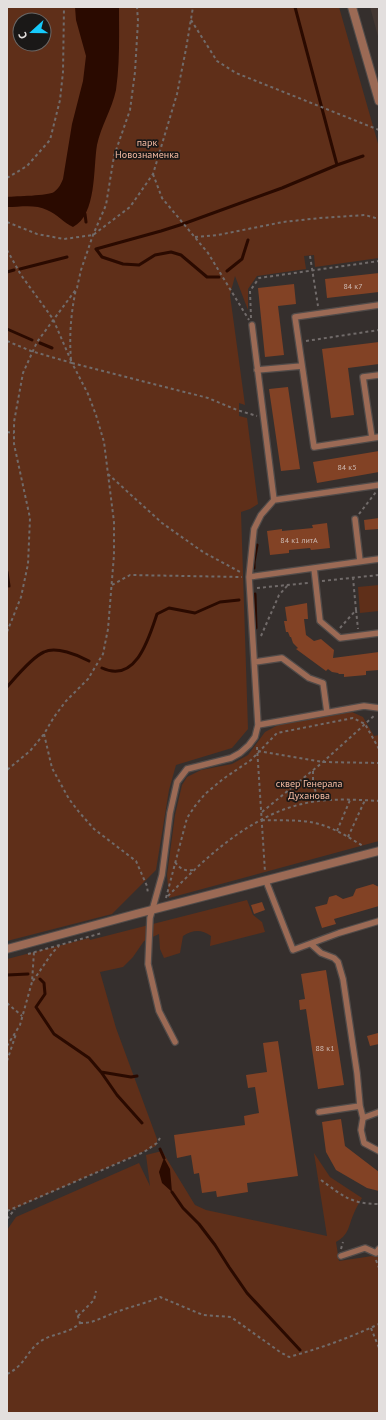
<svg xmlns="http://www.w3.org/2000/svg" width="386" height="1420" viewBox="0 0 386 1420" font-family="'PT Sans',sans-serif">
	<rect width="100%" height="100%" fill="#352f2d"/>
	<path fill="#433732" d="M370 7H379V40Z"/>
	<path fill="#5f2f19" fill-rule="evenodd" d="M7 7H339L379 147V258L315 267 314 255 304 256 306 269 257 276 248 289V310L235 276 230 295 245 405 239 403V416L247 418 258 504 250 509 241 512 248 729 232 748 176 765 169 790 156 870 112 914 7 941ZM20 20H44V44H20Z
		M379 585V611L360 613 358 587Z
		M352 712 363 717 374 736 379 735V841L169 898 167 875 175 815 182 785 187 777 201 770 232 764 248 755 265 732 278 725Z
		M247 900 253 915 262 922 265 932 210 946 211 936C201 929 193 930 183 936L180 953 164 958 160 949 159 934 144 941 133 957 123 967 100 972 116 1028 157 1139V1143L156 1146 7 1212V959L89 938 90 940Z
		M162 1151 195 1205 206 1210 327 1236 314 1153 330 1177 362 1198C359 1203 356 1208 354 1213 348 1226 350 1234 336 1242L339 1261 379 1255V1413H7V1230L16 1217 139 1163 150 1186 146 1155Z"/>
	<path fill="#2a0a00" d="M75 7H119C119 34 120 63 116 90 112 109 101 126 97 145 93 168 97 215 73 227 64 223 57 214 47 210 36 204 20 207 7 207V197C16 196 48 196 54 192 59 188 61 184 63 179L72 124 83 81 86 56 76 20Z
		M164 1158 170 1169 172 1192 162 1183 159 1172Z"/>
	<g fill="none" stroke-linecap="round" stroke-linejoin="round">
		<path stroke="#2a0a00" stroke-width="3" d="M295 7 337 165
			M85 214 86 222
			M20 269 67 257
			M227 271 242 259 248 240
			M7 272 14 270
			M219 277H207L181 255 171 252 155 255 139 265 123 264 102 257 96 249 161 231 183 224 282 188 337 165 363 156
			M7 329 32 340
			M40 343 52 348
			M254 568V562L257 545
			M7 572 9 586
			M255 594 256 628
			M102 668C136 684 149 638 157 614L169 608 195 613 220 602 239 600
			M7 687C15 678 32 657 44 652 56 646 78 655 89 661
			M7 975 28 974
			M40 979 44 983 45 994 36 1007 54 1034 89 1058 101 1072 131 1077 137 1076
			M101 1072 117 1095 142 1123
			M160 1149 164 1158
			M172 1192 183 1208 199 1224 215 1245 229 1267 247 1293 300 1350"/>
	</g>
	<path fill="#824225" d="M379 273V292L327 298 325 279Z
		M294 284 296 304 278 306 284 355 265 357 258 288Z
		M379 342V364L348 368 354 415 331 418 322 349Z
		M288 387 300 469 281 471 269 389Z
		M379 451V472L317 483 313 462Z
		M379 518V529L365 530 364 520Z
		M327 523 330 548 311 550 310 548 289 550V553L270 555 267 531 282 529V531L313 528 312 525Z
		M307 603 308 619H304L306 635 314 641 321 639 334 650 333 658 379 652V670L366 671V675L344 677V674H339L338 673 332 672 328 669 326 671 296 649 298 648 293 643 291 637H290L288 632H286L284 621H287L285 607Z
		M373 884 379 887V906L334 919 336 924 322 928 315 907 327 904 329 897 336 895 343 899 353 896 356 889Z
		M262 902 265 910 254 914 251 905Z
		M326 970 344 1085 318 1089 306 1009 300 1010 299 1000 305 999 301 974Z
		M378 1033 379 1044 370 1046 367 1036Z
		M278 1041 298 1176 247 1183 248 1192 217 1197 216 1191 202 1193 199 1173 194 1174 191 1155 177 1158 174 1135 245 1125 244 1116 259 1113 255 1087 248 1088 246 1075 267 1072 263 1043Z
		M341 1119 345 1146 379 1172V1191L367 1188 336 1170 326 1152 322 1122Z"/>
	<g fill="none" stroke-linecap="round" stroke-linejoin="round">
		<defs>
			<path id="service" d="M379 305 295 317 314 447 379 437
				M252 325 274 500
				M257 370 302 366
				M372 438 363 377 379 375
				M355 519 360 561
				M314 568 320 621 340 638 379 633
				M249 577 379 559
				M255 662 282 658 309 678 323 683 327 712
				M258 725 364 706 379 708
				M266 881 293 950 339 933 379 921
				M311 944 321 953 334 958 338 962 343 979 357 1073 360 1106 319 1112
				M175 1042 159 1011 148 964 150 918 162 875 170 813 177 782 187 769 231 758 240 753 249 745 255 737 258 725 249 577 254 529 261 515 274 500 379 485
				M360 1106 363 1118 361 1130 364 1143 379 1151
				M363 1118 379 1112
				M341 1256 365 1248 376 1253 379 1249"/>
			<path id="minor" d="M352 7 379 101
				M7 949 136 914 379 851"/>
		</defs>
		<use href="#service" stroke="#514b49" stroke-width="8"/>
		<use href="#minor" stroke="#514b49" stroke-width="10"/>
		<path stroke="#716b6a" stroke-width="2" stroke-dasharray="3 3" stroke-linecap="butt" d="M191 20 217 61 236 73 379 130
			M153 174 162 198 208 253 249 320
			M7 178 27 166 50 140 60 100 63 72 64 7
			M7 222 37 234 64 239 93 235 130 207 153 174 177 94 186 49 193 7
			M195 237 218 235 283 222 320 218 365 215 379 219
			M7 250 21 275 53 319 72 363
			M310 256 318 306
			M251 318 250 291 259 278 379 261
			M7 341 31 351 72 363 88 394 96 415 104 442 114 522V555L108 629 103 654 88 679 66 701 54 717 44 734 30 751 7 770
			M306 341 379 330
			M71 360C69 335 71 313 76 289
			M72 363 208 398 237 410 257 416
			M7 432 14 433
			M108 474 162 523 203 552 242 573
			M359 514 376 492
			M322 581 379 575
			M112 585 130 575 242 577
			M257 588 308 583
			M356 610 358 629
			M340 628 356 610 353 578
			M7 632 21 597 28 564 30 518 14 444V422L23 373 37 342 77 288 81 270 93 235 106 205 114 156 130 110 135 72 138 21 137 7
			M261 636 279 595 288 585
			M44 734 52 768 69 799 79 812 94 829 136 861 147 886 148 894
			M257 747 265 872
			M258 751 323 762 379 763
			M313 771V784L319 801
			M262 812 323 762 375 715
			M262 820C279 821 298 819 315 823 333 827 348 837 363 846
			M337 831 350 800
			M348 837 365 800
			M175 862C181 870 185 871 194 870
			M168 896C212 851 263 803 330 800 346 799 363 800 379 801
			M166 898 187 818 195 806 205 794 223 779 251 760 277 733 353 718 365 724 379 749
			M28 954 102 933
			M33 981 52 953 59 946
			M7 1003 22 1016
			M7 1046 20 1025 32 982 34 952
			M7 1061 16 1034
			M321 1180C343 1196 351 1204 379 1204
			M7 1211 144 1152 157 1143 160 1138
			M7 1219 15 1209
			M341 1249 343 1242
			M376 1260 379 1268
			M78 1316 94 1300 96 1291
			M80 1323C94 1324 106 1315 119 1311 133 1306 147 1303 160 1297L203 1315 231 1317 280 1352 289 1357C321 1348 349 1338 379 1324
			M371 1328 379 1348
			M7 1374C26 1365 26 1351 41 1341 53 1333 69 1334 80 1323L76 1310"/>
		<use href="#service" stroke="#9b6a55" stroke-width="5.5"/>
		<use href="#minor" stroke="#9b6a55" stroke-width="8"/>
	</g>
	<g text-anchor="middle" dominant-baseline="central" stroke-width="3.5" stroke-linejoin="round" paint-order="stroke">
		<g font-size="8" fill="#cbb8b0">
			<text x="353" y="286">84 к7</text>
			<text x="347" y="467">84 к5</text>
			<text x="299" y="540">84 к1 литА</text>
			<text x="325" y="1048">88 к1</text>
		</g>
		<g font-size="10" fill="#f7bca3" stroke="#1a1817">
			<text x="147" y="142">парк<tspan x="147" dy="12">Новознаменка</tspan></text>
			<text x="309" y="783">сквер Генерала<tspan x="309" dy="12">Духанова</tspan></text>
		</g>
	</g>
	<rect width="386" height="1420" fill="none" stroke="#e3dfde" stroke-width="16"/>
	<g transform="translate(32 32) rotate(249)"><circle r="19" fill="#1a1817" stroke="#6a6867"/>
	<path d="M0-3L7 15L0 10L-7 15Z" fill="#16cafb"/>
	<text y="-6" font-size="11" font-weight="bold" text-anchor="middle" fill="#e3dfde">С</text>
	</g>
</svg>
